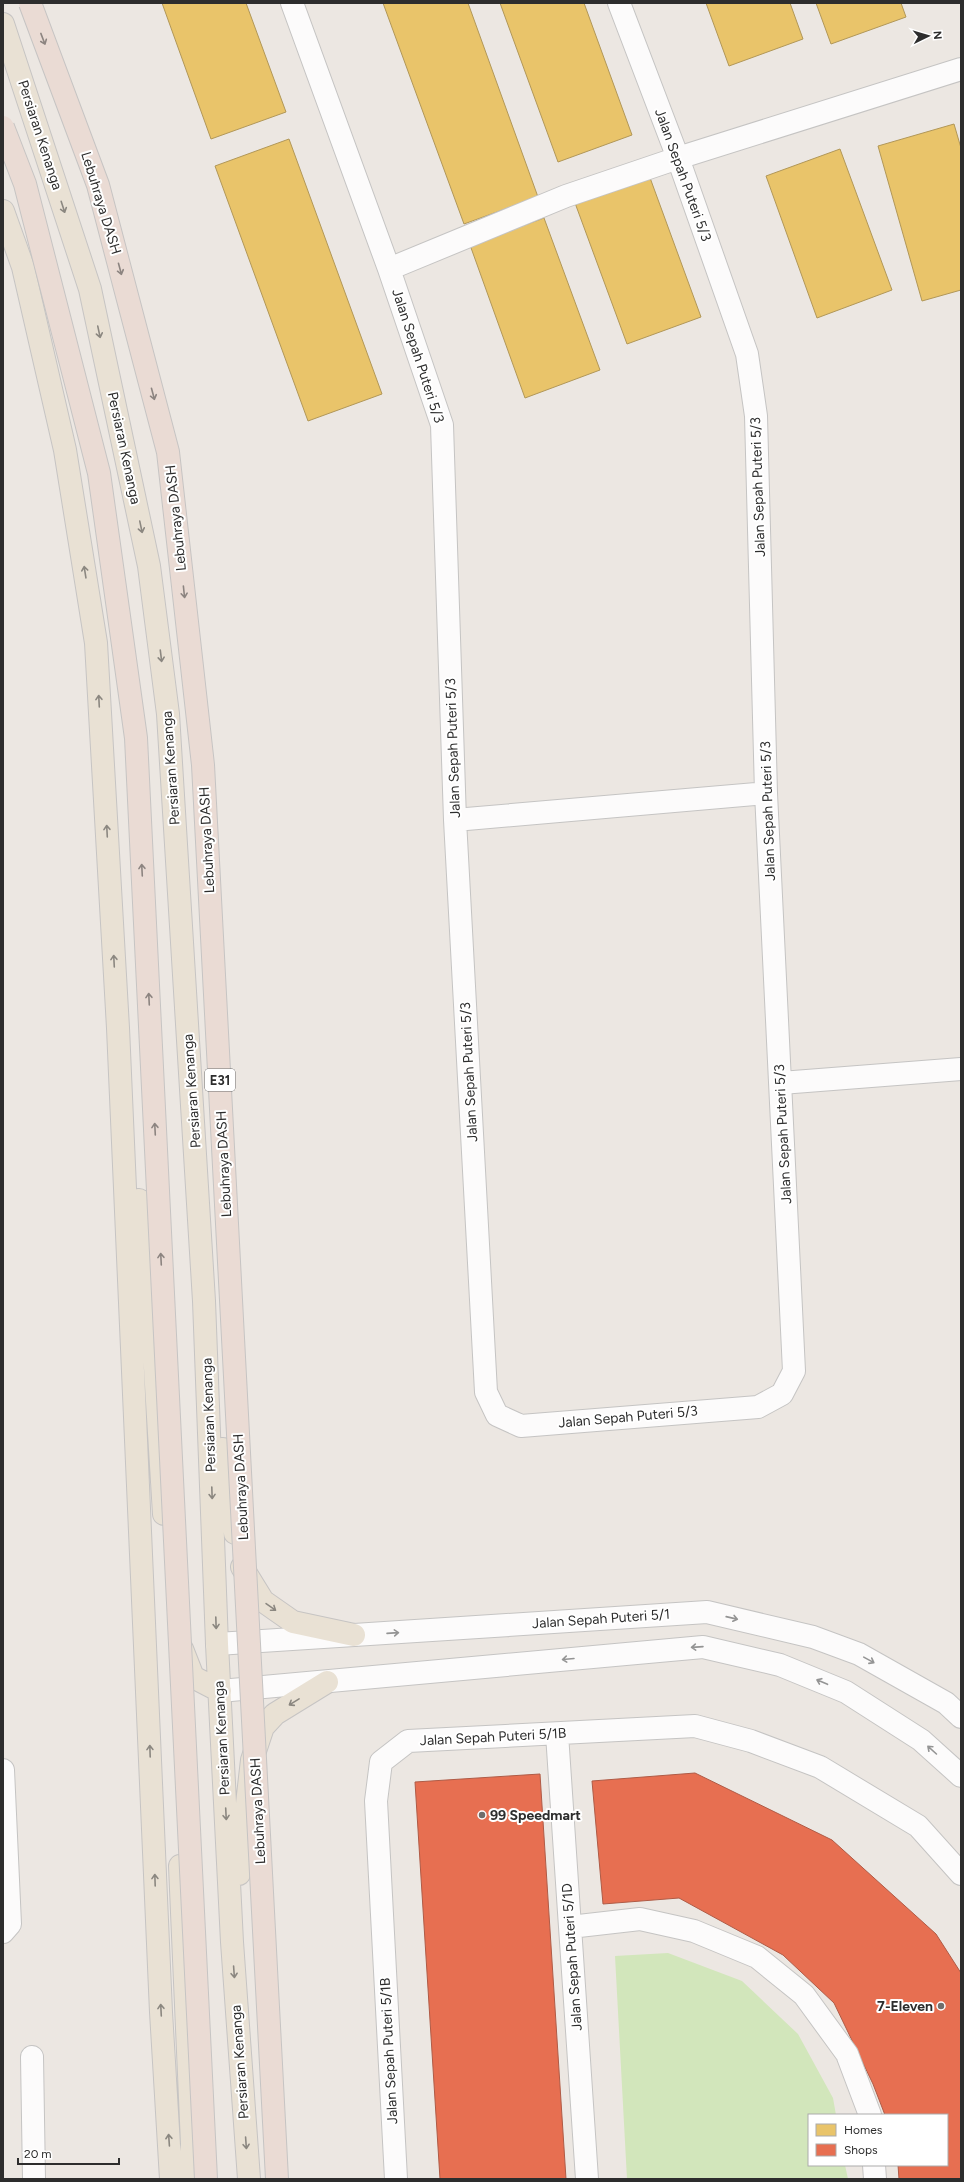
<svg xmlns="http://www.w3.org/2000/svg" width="964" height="2182" viewBox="0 0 964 2182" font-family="Figtree,sans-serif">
	<rect width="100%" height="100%" fill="#ece7e2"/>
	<path fill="#d2e6bb" d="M668 1953 742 1981 798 2034 833 2098 836 2115H809V2165H845L848 2179H627L615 1956Z"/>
	<path fill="#e9c46a" stroke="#b19758" d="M162 3H246L286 112 211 139Z
		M383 3H468L538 197 464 224Z
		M500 3H584L632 135 558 162Z
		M706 3H790L803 39 729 66Z
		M816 3H901L906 17 831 44Z
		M954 124 961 148V290L922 301 878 146Z
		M289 139 382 394 308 421 215 166Z
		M840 149 892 290 817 318 766 176Z
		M649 175 701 317 627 344 575 203Z
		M544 218 600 370 525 398 470 245Z"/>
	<path fill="#e76f51" stroke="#af5b46" d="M695 1773 832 1840 936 1934 961 1973V2179H899L898 2165H947V2115H885L873 2084 834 2003 783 1955 679 1898 603 1904 592 1781Z
		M540 1774 566 2179H440L415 1782Z"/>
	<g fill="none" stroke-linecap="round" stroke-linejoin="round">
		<defs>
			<path id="minor" d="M292 3 389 269 442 425 455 820 486 1392 497 1415 521 1426 758 1407 782 1394 794 1371 766 793 756 416 747 354 678 158 619 3
				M389 269 566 196 678 158 961 69
				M455 820 766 793
				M781 1083 961 1069
				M217 1644 707 1612 813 1637 859 1654 946 1703 961 1717
				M220 1691 703 1647 780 1665 846 1692 921 1740 961 1776
				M557 1734 587 2179
				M3 1770 10 1924 3 1932
				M570 1927 640 1919 694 1931 757 1957 804 1995 847 2054 870 2115
				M32 2057 34 2179
				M874 2165 875 2179
				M396 2179 376 1801 381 1762 408 1741 695 1726 751 1741 820 1767 918 1826 961 1874"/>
			<path id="major" d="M3 24 90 289 149 566 168 714 204 1301 217 1644 232 1942 249 2179
				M3 211 23 267 65 450 96 643 118 1028 161 2012 171 2179
				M139 1200 151 1303 164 1514
				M223 1449 235 1533
				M242 1567 263 1601 293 1622 354 1635
				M182 1649 193 1677 220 1691
				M180 1866 192 2144 189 2179
				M239 1874 252 1760 263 1727 275 1714 327 1682"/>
		</defs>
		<use href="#minor" stroke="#c5c4c3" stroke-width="24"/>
		<use href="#major" stroke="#c6c4c3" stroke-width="24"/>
		<use href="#minor" stroke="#fcfbfb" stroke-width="22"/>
		<use href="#major" stroke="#e9e1d4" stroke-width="22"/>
		<defs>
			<path id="highway-bridge" d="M30 3 98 185 168 452 203 765 277 2179
				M3 127 25 184 99 473 136 738 206 2179"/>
		</defs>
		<use href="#highway-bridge" stroke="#c6c4c3" stroke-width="24" stroke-linecap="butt"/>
		<use href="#highway-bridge" stroke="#eadbd4" stroke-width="22"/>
	</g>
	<defs><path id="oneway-shaft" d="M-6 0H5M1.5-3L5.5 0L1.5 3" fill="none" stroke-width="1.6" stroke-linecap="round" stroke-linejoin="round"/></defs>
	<g stroke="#8c8480">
		<use href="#oneway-shaft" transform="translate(43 39) rotate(69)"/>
		<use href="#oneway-shaft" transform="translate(120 269) rotate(75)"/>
		<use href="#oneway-shaft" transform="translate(153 394) rotate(75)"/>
		<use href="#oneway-shaft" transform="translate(184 592) rotate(84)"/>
		<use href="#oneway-shaft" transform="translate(142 870) rotate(-93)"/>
		<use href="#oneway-shaft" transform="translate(149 999) rotate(-93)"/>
		<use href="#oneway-shaft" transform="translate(155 1129) rotate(-93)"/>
		<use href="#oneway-shaft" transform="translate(161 1259) rotate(-93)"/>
	</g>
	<g stroke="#8b8780">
		<use href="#oneway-shaft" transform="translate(63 207) rotate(72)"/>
		<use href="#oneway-shaft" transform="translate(99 332) rotate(78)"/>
		<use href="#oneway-shaft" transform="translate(141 527) rotate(78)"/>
		<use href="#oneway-shaft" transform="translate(85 572) rotate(-99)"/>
		<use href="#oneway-shaft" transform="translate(161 656) rotate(83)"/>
		<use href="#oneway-shaft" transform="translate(99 701) rotate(-93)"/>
		<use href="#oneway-shaft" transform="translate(107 831) rotate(-93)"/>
		<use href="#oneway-shaft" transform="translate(114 961) rotate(-93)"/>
		<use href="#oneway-shaft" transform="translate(212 1493) rotate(88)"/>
		<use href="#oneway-shaft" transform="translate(271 1607) rotate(35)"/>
		<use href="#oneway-shaft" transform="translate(216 1623) rotate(88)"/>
		<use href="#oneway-shaft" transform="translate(294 1702) rotate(148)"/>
		<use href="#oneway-shaft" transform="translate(150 1751) rotate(-92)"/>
		<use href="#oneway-shaft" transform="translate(226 1814) rotate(87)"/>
		<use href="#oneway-shaft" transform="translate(155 1880) rotate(-92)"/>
		<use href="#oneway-shaft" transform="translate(234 1972) rotate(86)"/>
		<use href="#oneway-shaft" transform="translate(161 2010) rotate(-93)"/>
		<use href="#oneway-shaft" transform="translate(169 2140) rotate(-94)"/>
		<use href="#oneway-shaft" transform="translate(246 2143) rotate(86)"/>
	</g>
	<g stroke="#949494">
		<use href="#oneway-shaft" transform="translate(732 1618) rotate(13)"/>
		<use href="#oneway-shaft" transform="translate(393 1633) rotate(-4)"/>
		<use href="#oneway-shaft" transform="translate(697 1647) rotate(176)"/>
		<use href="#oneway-shaft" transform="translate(568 1659) rotate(175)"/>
		<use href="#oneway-shaft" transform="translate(869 1660) rotate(29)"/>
		<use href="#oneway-shaft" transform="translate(822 1682) rotate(-157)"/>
		<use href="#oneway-shaft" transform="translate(932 1750) rotate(-138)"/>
	</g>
	<g fill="#706e6c" stroke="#fff" stroke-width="1.5">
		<circle cx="482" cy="1815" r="4"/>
		<circle cx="941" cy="2006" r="4"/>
	</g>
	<g text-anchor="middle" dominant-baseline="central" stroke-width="4" stroke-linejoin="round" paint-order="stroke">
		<rect fill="#fff" stroke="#6c6c6c" stroke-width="1" x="205" y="1069" width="30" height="22" rx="3"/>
		<g font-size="13" font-weight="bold" fill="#2d2d2d">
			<text x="220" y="1080">E31</text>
		</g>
		<g font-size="14" fill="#2d2d2d" stroke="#fff">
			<text transform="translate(40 135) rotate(72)">Persiaran Kenanga</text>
			<text transform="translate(683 175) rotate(70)">Jalan Sepah Puteri 5/3</text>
			<text transform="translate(101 203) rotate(73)">Lebuhraya DASH</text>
			<text transform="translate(418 356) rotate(72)">Jalan Sepah Puteri 5/3</text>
			<text transform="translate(124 448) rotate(78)">Persiaran Kenanga</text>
			<text transform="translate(758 487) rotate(-92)">Jalan Sepah Puteri 5/3</text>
			<text transform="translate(176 518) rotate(-96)">Lebuhraya DASH</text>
			<text transform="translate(453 748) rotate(-92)">Jalan Sepah Puteri 5/3</text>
			<text transform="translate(171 768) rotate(-94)">Persiaran Kenanga</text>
			<text transform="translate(768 811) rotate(-92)">Jalan Sepah Puteri 5/3</text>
			<text transform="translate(207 840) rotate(-93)">Lebuhraya DASH</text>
			<text transform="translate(469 1072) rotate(-93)">Jalan Sepah Puteri 5/3</text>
			<text transform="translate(192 1091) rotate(-94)">Persiaran Kenanga</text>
			<text transform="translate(783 1134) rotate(-93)">Jalan Sepah Puteri 5/3</text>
			<text transform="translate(224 1164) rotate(-93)">Lebuhraya DASH</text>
			<text transform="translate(209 1415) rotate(-92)">Persiaran Kenanga</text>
			<text transform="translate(628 1417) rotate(-5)">Jalan Sepah Puteri 5/3</text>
			<text transform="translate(241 1487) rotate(-93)">Lebuhraya DASH</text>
			<text transform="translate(601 1619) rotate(-4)">Jalan Sepah Puteri 5/1</text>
			<text transform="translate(493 1737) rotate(-3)">Jalan Sepah Puteri 5/1B</text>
			<text transform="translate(222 1738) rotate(-93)">Persiaran Kenanga</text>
			<text transform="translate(258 1811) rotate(-93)">Lebuhraya DASH</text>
			<text transform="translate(572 1957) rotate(-94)">Jalan Sepah Puteri 5/1D</text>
			<text transform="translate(389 2051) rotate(-93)">Jalan Sepah Puteri 5/1B</text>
			<text transform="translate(240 2062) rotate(-94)">Persiaran Kenanga</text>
		</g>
		<g font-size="14" font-weight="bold" fill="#2d2d2d" stroke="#fff" text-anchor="start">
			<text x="490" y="1815">99 Speedmart</text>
			<text x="933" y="2006" text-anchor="end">7-Eleven</text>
		</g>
	</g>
	<rect width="964" height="2182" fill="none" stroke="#2d2d2d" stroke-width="8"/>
	<rect x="808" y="2114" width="140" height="52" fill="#ffffff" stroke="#ababab"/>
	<rect x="816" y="2124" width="20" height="12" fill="#e9c46a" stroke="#ababab"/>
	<text x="844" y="2134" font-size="12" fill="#2d2d2d">Homes</text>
	<rect x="816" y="2144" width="20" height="12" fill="#e76f51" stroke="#ababab"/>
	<text x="844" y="2154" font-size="12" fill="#2d2d2d">Shops</text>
	<g transform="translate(928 36) rotate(85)" stroke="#ffffff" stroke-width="3" paint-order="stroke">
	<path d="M0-3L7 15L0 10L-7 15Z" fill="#2d2d2d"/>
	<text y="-6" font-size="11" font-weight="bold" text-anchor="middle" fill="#2d2d2d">N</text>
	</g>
	<path d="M18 2158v6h101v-6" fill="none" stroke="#2d2d2d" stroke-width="2"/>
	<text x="24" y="2158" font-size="12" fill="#2d2d2d" stroke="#ffffff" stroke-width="3" paint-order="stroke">20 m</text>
</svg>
